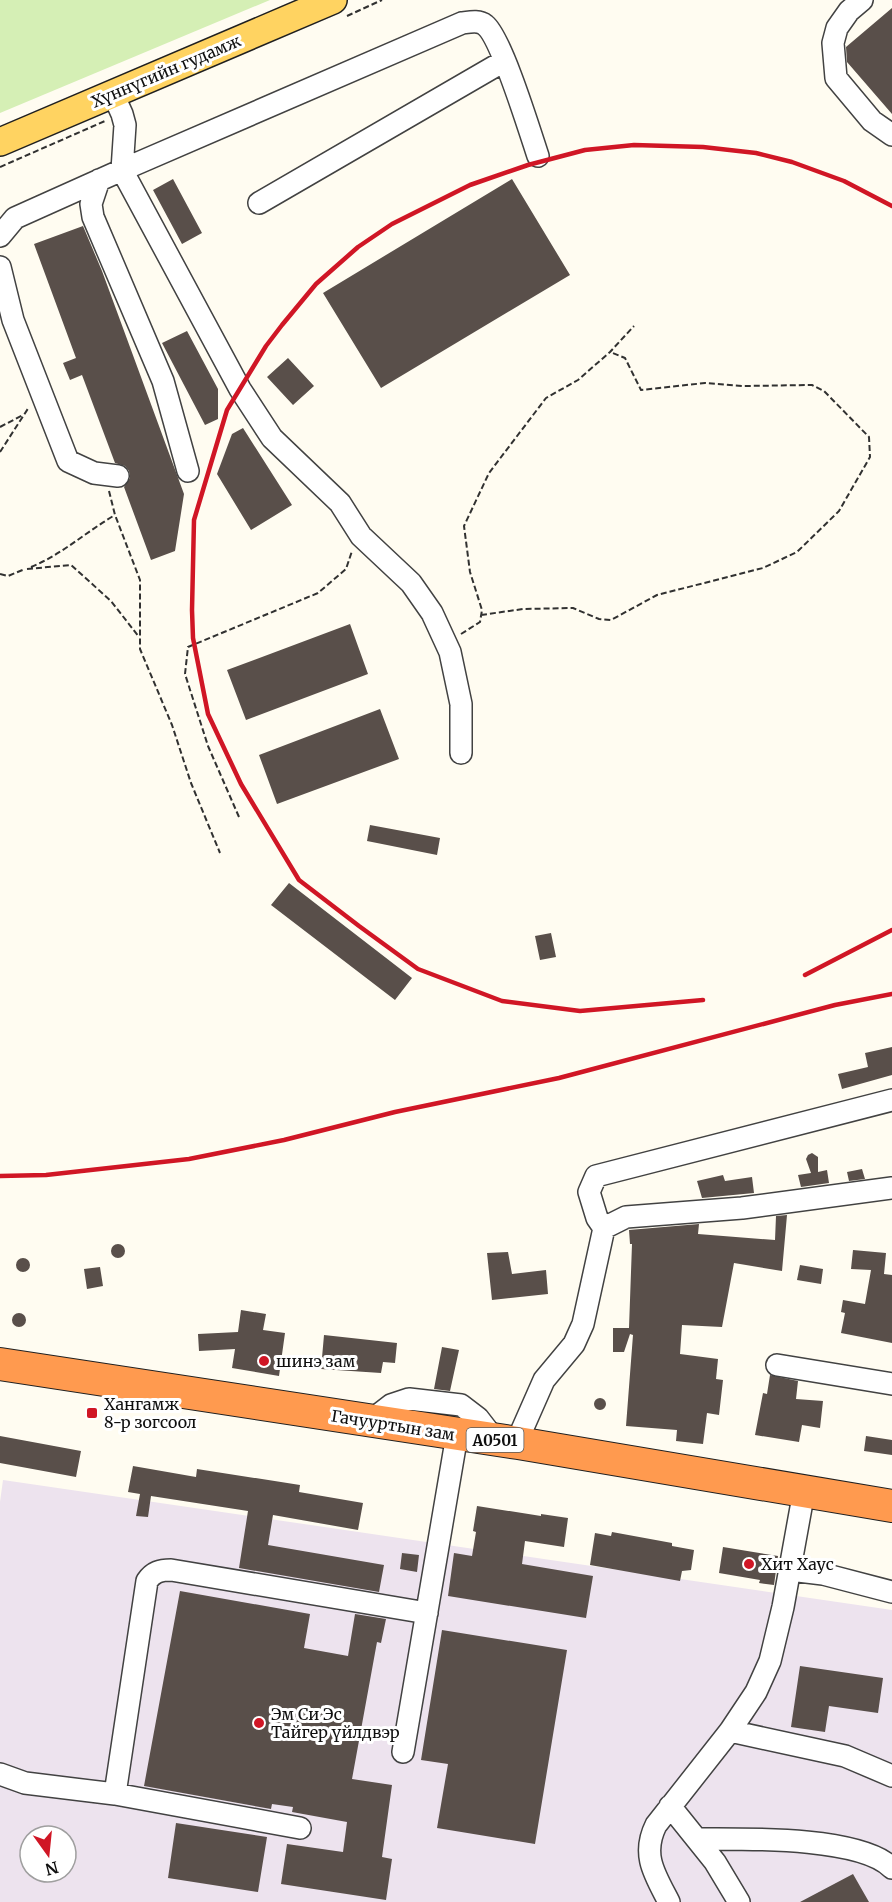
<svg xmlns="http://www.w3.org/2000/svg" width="892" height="1902" viewBox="0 0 892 1902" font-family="Merriweather,serif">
	<rect width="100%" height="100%" fill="#fffcf1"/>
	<path fill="#ede3ee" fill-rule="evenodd" d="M3 1480 892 1610V1902H0V1502ZM30 1836H66V1872H30Z"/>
	<path fill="#d5efb5" d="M0 0H270L0 113Z"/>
	<path fill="#594f4a" d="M892 8V114L847 62 846 47Z
		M173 179 202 233 182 244 153 190Z
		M512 179 570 275 381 388 323 293Z
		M83 226 102 271 184 494 175 551 151 560 124 487 130 478 129 471 125 466 115 463 82 375 70 380 63 363 76 358 34 244Z
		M187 331 218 389V419L205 425 162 343Z
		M288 358 314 386 293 405 267 377Z
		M243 428 292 505 251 530 217 474 232 434Z
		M350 624 368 674 246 720 227 670Z
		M380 709 399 759 277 804 259 755Z
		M370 825 440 838 437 855 367 841Z
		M289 883 412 978 395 1000 271 905Z
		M551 933 556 957 540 960 535 936Z
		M892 1047V1075L842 1089 838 1074 868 1067 865 1053Z
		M812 1153 818 1157V1172L827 1170 829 1183 801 1187 798 1175 811 1173 806 1159 808 1155Z
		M862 1169 865 1179 849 1181 847 1172Z
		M723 1175 725 1181 752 1177 754 1193 702 1198 697 1181Z
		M787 1215 782 1271 734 1263 722 1327 682 1325 680 1354 718 1359 716 1379 723 1380 719 1415 707 1413 703 1444 676 1441 677 1430 626 1426 633 1335 630 1334 624 1352H613V1328H629L632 1244H630L629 1230 699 1224 698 1234 775 1240 776 1216Z
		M111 1251a7 7 0 1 1 14 0a7 7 0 1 1-14 0Z
		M853 1250 886 1253 884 1274 892 1275V1343L841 1333 845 1313 841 1312 843 1300 865 1304 871 1270 851 1269Z
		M508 1252 512 1274 546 1270 548 1294 492 1300 487 1253Z
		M16 1265a7 7 0 1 1 14 0a7 7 0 1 1-14 0Z
		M800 1265 823 1269 821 1284 797 1280Z
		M100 1267 103 1286 87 1289 84 1269Z
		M241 1310 266 1314 263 1330 285 1333 279 1376 232 1368 235 1349 199 1351 198 1334 238 1332Z
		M12 1320a7 7 0 1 1 14 0a7 7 0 1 1-14 0Z
		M324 1335 397 1343 395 1363 383 1362 381 1373 321 1369Z
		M442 1347 459 1350 450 1391 434 1389Z
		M770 1375 798 1381 796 1399 823 1401 820 1428 802 1425 799 1442 755 1435 763 1393 767 1394Z
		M594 1404a6 6 0 1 1 12 0a6 6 0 1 1-12 0Z
		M0 1436 81 1451 76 1477 0 1463Z
		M866 1436 892 1440V1455L864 1451Z
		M133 1466 196 1477 197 1469 300 1485 299 1492 363 1503 358 1530 273 1515 268 1545 384 1565 379 1592 239 1568 248 1511 151 1496 148 1517 136 1516 140 1494 128 1492Z
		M477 1506 541 1516V1514L568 1518 564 1547 525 1541 522 1564 593 1576 586 1618 448 1596 454 1553 472 1556 476 1532 473 1531Z
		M612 1532 672 1543V1546L694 1550 691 1570 682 1571 680 1581 590 1565 595 1533 611 1536Z
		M723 1547 778 1556 774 1585 759 1583 760 1580 719 1573Z
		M402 1553 419 1555 417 1572 400 1569Z
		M180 1591 310 1614 304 1648 348 1656 355 1614 386 1619 381 1643 377 1642 352 1779 392 1785 382 1857 392 1859 386 1900 281 1884 287 1844 343 1852 347 1822 292 1812 293 1807 272 1804 271 1809 144 1786Z
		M442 1630 567 1650 535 1844 437 1828 448 1764 421 1760Z
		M800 1666 883 1678 878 1713 829 1706 825 1732 791 1727Z
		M176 1823 267 1837 258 1892 168 1878Z
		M853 1874 869 1902H800Z"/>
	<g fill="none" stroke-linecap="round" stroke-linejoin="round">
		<defs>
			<path id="minor" d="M862 0 849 11 837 28 833 43 836 78 872 121 892 135
				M99 180 91 204 93 217 163 381 188 471
				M259 203 504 61
				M0 236 15 218 122 170 125 125 122 114 113 94
				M0 267 13 320 68 461 94 473 118 476
				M461 753V704L450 652 432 613 411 583 361 536 340 503 272 438 240 389 122 170 462 23C470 22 479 20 485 25 501 37 530 132 538 156
				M604 1228 626 1217 742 1208 892 1188
				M777 1365 892 1384
				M369 1422 391 1405 409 1399 461 1405 478 1418 495 1440
				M518 1443V1439L544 1380 574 1344 583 1324 604 1228 597 1218 589 1192 596 1176 892 1100
				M790 1570 823 1574 892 1592
				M730 1731 845 1756 892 1776
				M403 1752 457 1435
				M0 1774 25 1783 115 1794 300 1828
				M115 1794 147 1581C153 1572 160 1570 171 1570L427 1613
				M670 1806 715 1862 739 1902
				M697 1839C743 1839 860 1836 892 1868
				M669 1902C655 1875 641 1855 656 1825L730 1731 756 1692 770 1661 783 1607 804 1491"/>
			<path id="major" d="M0 142 333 0"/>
			<path id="highway" d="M0 1364 518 1443 892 1506"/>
		</defs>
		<use href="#minor" stroke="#424242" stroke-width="24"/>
		<use href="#major" stroke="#202020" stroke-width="30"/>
		<use href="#highway" stroke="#202020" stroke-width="34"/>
		<path stroke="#313131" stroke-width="2" stroke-dasharray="6 3" stroke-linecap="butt" d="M347 16 382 0
			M0 167 105 121
			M0 427 23 415
			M0 452 29 407
			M109 491 115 515 140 580V649L172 725 191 783 220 853
			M31 567C61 555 86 532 115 515
			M27 569 71 565 111 601 139 637
			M0 574 8 576 25 569
			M481 615 523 609 573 608 599 619 611 620 657 595 763 568 797 552 839 511 870 457 869 437 824 391 812 385 743 386 705 383 641 390 625 358 610 352
			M461 634 480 622 482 610 470 572 464 526 489 473 546 398 578 380 610 352 634 326
			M239 817 208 746 185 674 188 647 318 593 346 569 352 551"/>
		<use href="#minor" stroke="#fff" stroke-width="21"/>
		<use href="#major" stroke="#ffd361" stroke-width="27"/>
		<use href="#highway" stroke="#ff9a4f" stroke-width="32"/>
		<path stroke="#d01625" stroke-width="4.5" d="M805 975 892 930
			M703 1000 580 1011 502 1001 418 969 359 926 299 880 241 784 208 714 193 638 192 610 194 520 227 410 266 346 282 325 316 284 358 247 392 224 470 185 528 165 585 150 634 145 703 147 756 153 792 162 844 181 892 206
			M0 1176 46 1175 189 1159 284 1140 395 1112 559 1078 835 1005 892 994"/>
	</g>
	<g fill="#d01625" stroke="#fff" stroke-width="2">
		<circle cx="264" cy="1361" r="6"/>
		<rect x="86" y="1407" width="12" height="12" rx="3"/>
		<circle cx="749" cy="1564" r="6"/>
		<circle cx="259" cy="1723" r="6"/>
	</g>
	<g text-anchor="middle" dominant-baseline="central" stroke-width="6" stroke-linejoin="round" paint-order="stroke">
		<rect fill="#fff" stroke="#575757" stroke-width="1.5" x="466.5" y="1428" width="57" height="24" rx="4.5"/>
		<g font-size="15" font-weight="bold" fill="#0f0f0f">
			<text x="495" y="1440">A0501</text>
		</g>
		<g font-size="16" fill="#0f0f0f" stroke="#fff">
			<text transform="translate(166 71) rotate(-23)">Хүннүгийн гудамж</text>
			<text transform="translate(393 1425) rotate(9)">Гачууртын зам</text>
		</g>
		<g font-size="16" fill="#0f0f0f" stroke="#fff" text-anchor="start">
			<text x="276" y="1361">шинэ зам</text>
			<text x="104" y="1404">Хангамж<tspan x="104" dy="18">8-р зогсоол</tspan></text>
			<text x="761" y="1564">Хит Хаус</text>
			<text x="271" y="1714">Эм Си Эс<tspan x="271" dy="18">Тайгер үйлдвэр</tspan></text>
		</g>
	</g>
	<g transform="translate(48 1854) rotate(165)"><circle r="28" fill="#ffffff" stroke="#9f9f9f" stroke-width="1.5"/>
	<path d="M0-4.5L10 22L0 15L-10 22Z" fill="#d01625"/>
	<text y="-9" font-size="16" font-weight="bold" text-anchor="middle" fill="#0f0f0f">N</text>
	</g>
</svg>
